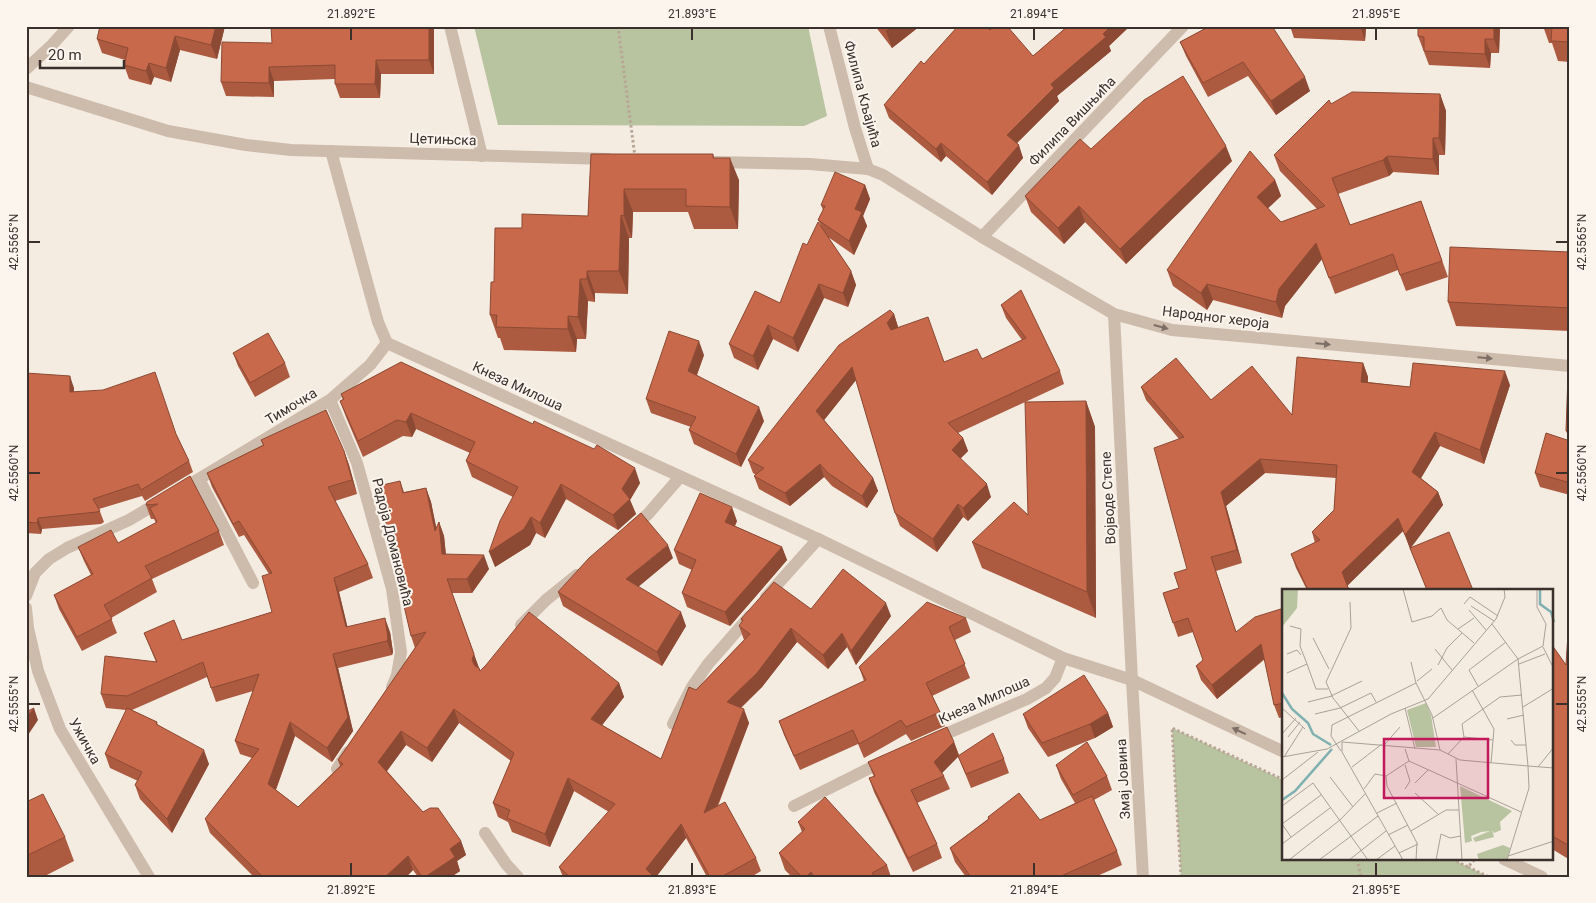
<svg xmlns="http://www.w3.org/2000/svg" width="1596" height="903" viewBox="0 0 1596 903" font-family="Roboto,sans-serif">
	<rect width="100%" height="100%" fill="#f4ebe1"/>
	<path fill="#b8c4a0" d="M474 26H808L827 116 804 126 498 125Z
		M1172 728 1283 780 1284 859H1452L1489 877H1181Z"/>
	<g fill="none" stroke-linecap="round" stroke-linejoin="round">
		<path stroke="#b9a596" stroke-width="3" stroke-dasharray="2.5 2.5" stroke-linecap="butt" d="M618 26 635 157
			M1357 859 1361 877
			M1452 859 1468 867 1475 859
			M1468 867 1489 877
			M1181 877 1172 728 1284 780"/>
		<path stroke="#cdbbac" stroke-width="12" d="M199 479 253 583
			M766 597 818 539
			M673 724 692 687 708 664 750 616
			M934 739 1027 699 1046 688 1055 678 1063 658
			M794 806 886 760"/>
		<path stroke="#cdbbac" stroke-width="12" d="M450 26 482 156
			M829 26 855 128 868 169
			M26 69 51 46 69 26
			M331 151 378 322 387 343 818 539 1063 658 1132 680 1284 752
			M982 237 1183 26
			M330 400 357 463 392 589 401 652 397 675 392 687
			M179 491 330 400 370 365 387 343
			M632 528 648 514 680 477
			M26 596 35 573 49 559 67 548 129 520 161 501
			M26 608 28 628 38 671 60 729 149 877
			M521 625 546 600 577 575
			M337 769 348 752
			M485 833 506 864 518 877
			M1504 859 1542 877"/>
		<path stroke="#cdbbac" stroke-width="12" d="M26 87 168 131 246 145 291 150 608 159
			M715 162 810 164 868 169 883 175 982 237 1114 314 1172 330 1570 366
			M1114 314 1132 680 1143 877"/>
	</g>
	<path fill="#ac5a40" d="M100 26H225L217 59 180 50 171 82 154 77 151 85 129 79 124 65 125 60 102 53 97 39Z
		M353 26H434V74H381L380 98H340L335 84V79L274 81V97L226 96 221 82 272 43 353 29Z
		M875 26H920L892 48Z
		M1068 26H1130L1109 46 1111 51 1057 96 1059 101 1017 143 1023 158 992 195 946 156 941 162 889 118 884 105 924 64 990 30 1033 56Z
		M1210 26 1310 91 1276 115 1248 76 1208 97 1186 56 1180 42Z
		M1290 26H1378V28L1366 27 1365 41 1294 38Z
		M1500 26 1499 53H1491L1490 68 1429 65 1418 36Z
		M1543 26H1570V62L1558 61 1552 43H1549Z
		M1440 94 1446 111 1445 155H1439V175L1393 172 1389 176 1338 194 1350 225 1421 201 1448 277 1406 291 1398 270 1335 294 1322 259 1285 306 1282 318 1213 300 1207 310 1173 286 1167 270 1275 180 1281 196 1268 208 1281 222 1317 209 1280 171 1274 155 1331 104Z
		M1091 149 1232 161 1126 264 1085 222 1064 244 1031 212 1025 196Z
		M591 154H713L714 158 739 180 738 229H694L688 212H633L632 238H629L628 294 595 293V302L588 301 586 339H577L576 352 504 350 500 338H498L490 315 494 282 522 228 588 216Z
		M865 185 870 199 863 216 867 226 854 255 828 237 851 271 856 285 848 307 824 298 798 352 773 339 758 370 734 358 729 344 780 303 807 245 821 226 818 220 823 210 821 205Z
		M1570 252V331L1456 326 1448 302Z
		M1001 305 1060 371 1064 384 958 433 963 438 968 451 960 459 991 497 968 521 963 517 937 552 900 526 895 513 856 380 824 420 873 478 878 491 867 508 832 486 824 477 790 506 759 489 754 476 756 475 753 473 748 460 894 314 898 327 945 362 982 359 1022 340 1006 318Z
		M233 353 285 363 290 377 255 397 238 366Z
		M704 355 697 375 764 421 741 467 694 444 689 430 691 427 651 413 646 399Z
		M401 362 640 483 630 500 636 514 618 530 566 499 545 538 536 533 530 545 495 567 513 497 472 477 466 461 470 453 416 429 412 437 403 436 363 457 346 417 340 401 343 400 341 394Z
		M1363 363 1368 377V382L1410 387 1510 385 1484 464 1440 446 1421 478 1438 492 1443 505 1411 547 1473 590H1427L1403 531 1347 586 1349 590H1307L1296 568 1291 554 1315 543 1312 532 1334 510 1336 478 1265 473 1226 506 1242 563 1216 571 1236 632 1284 608V717L1279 718 1274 705 1265 659 1217 699 1201 680 1196 666 1203 660 1193 632 1178 637 1163 593 1179 588 1187 569 1179 439 1146 400 1141 387 1292 415Z
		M26 373 74 388V392L177 436 189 461 193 472 145 501 142 496 99 509 104 522 101 524 42 529 41 534 26 533Z
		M1570 375V495L1540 487 1535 473 1570 440 1566 431Z
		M1086 401 1095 427 1096 618 982 568 972 542 1028 515Z
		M261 440 344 451 349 465 357 494 335 501 368 564 373 578 339 592 347 626 390 632 393 652 392 655 338 668 353 731 332 762 295 736 276 790 298 807 340 766 338 760 415 648 411 636 401 574 399 575 394 561 400 481 404 492 426 488 431 502 436 528 439 522 444 536 446 554 489 569 472 593H452L480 671 619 683 624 697 602 725 661 759 696 690 744 640 739 626 742 622 741 619 811 609 891 616 856 665 847 647 828 669 797 642 762 687 741 708 749 723 718 806 756 858 761 871 751 877H707L686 838 656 877H563L559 867 609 812 574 791 550 847 512 832 508 822 498 817 493 803 511 761 459 723 432 762 406 745 387 771 423 812 461 841 466 855 457 861 460 871 451 877H418L413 870 406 877H254L210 833 205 819 252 758 240 754 235 741 253 691 216 702 207 677 132 710 157 722 158 726 209 764 172 833 140 799 135 785 138 781 110 768 105 754 126 710 106 708 101 694 156 662 144 633 182 640 272 612 269 574 244 535 239 537 212 487 207 473 263 445Z
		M190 476 219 531 224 545 152 579 157 592 111 618 117 633 82 651 59 609 54 595 91 575 84 561 78 547 118 543 156 523 154 519H151L146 505Z
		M737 521 735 526 782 547 787 560 730 626 687 607 682 593 692 570 679 564 674 550Z
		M673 558 638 586 686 626 662 666 563 606 558 592Z
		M1570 603V860L1552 849V645L1566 665Z
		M966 618 971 632 955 640 970 678 932 696 940 712 945 726 911 741 906 734 864 758 858 744 800 770 784 735 779 721 864 681 859 667Z
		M1108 713 1113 727 1095 738 1048 757 1028 728 1023 714Z
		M954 742 959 755 1004 759 1009 773 971 788 958 756 942 773 944 776 950 789 917 803 937 844 942 858 913 872 874 792 869 778 874 777 868 762Z
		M1056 765 1107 776 1112 790 1094 800 1117 851 1122 865 1095 877H966L955 862 950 848 988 819V817L1040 820 1075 803 1061 779Z
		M26 802 65 837 74 861 43 877H26Z
		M798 822 887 865 891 877H792L785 870 779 853 802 832Z"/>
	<path fill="#8c4a34" d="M216 26H225L217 59 211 45Z
		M429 26H434V74L429 60Z
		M892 26H920L892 48 886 31Z
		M1111 26H1130L1109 46 1111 51 1057 96 1059 101 1012 148 1007 135 1051 84Z
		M1360 26H1365L1366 27 1365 41Z
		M1494 26H1500L1499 53 1494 39Z
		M175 36 180 50 171 82 166 68Z
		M1485 39 1491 53 1490 68 1485 54Z
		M376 60 381 74 380 98 375 84Z
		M149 63 154 77 151 85 146 71Z
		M269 67 274 81V97L269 83Z
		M1305 77 1310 91 1276 115 1271 101Z
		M1440 94 1446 111 1445 155 1439 138Z
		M1433 138 1439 155V175L1433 159Z
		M941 143 946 156 941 162 936 149Z
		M1019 145 1023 158 992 195 987 182Z
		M1226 146 1232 161 1126 264 1120 249Z
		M1387 156 1393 172 1389 176 1383 160Z
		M730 158 739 180 738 229 730 207Z
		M1275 180 1281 196 1263 213 1257 197Z
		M865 185 870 199 863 216 867 226 854 255 849 241 855 209Z
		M624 189 633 212 632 238 624 216Z
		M1079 206 1085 222 1064 244 1058 228Z
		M621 215 629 238 628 294 619 271Z
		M1316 243 1322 259 1285 306 1282 318 1276 302 1279 289Z
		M587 271 595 293V302L587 279Z
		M851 271 856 285 848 307 843 293Z
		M580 279 588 301 586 339 578 317Z
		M819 284 824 298 798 352 793 338Z
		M1207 284 1213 300 1207 310 1201 293Z
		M894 314 898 327 891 336 887 323Z
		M568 316 577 339 576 352 568 329Z
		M768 325 773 339 758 370 753 356Z
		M699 341 704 355 693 385 688 371Z
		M1363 363 1368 377 1366 395 1361 382Z
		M852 367 856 380 821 424 816 411Z
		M1505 371 1510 385 1484 464 1480 450Z
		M70 376 74 388V404L70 392Z
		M1086 401 1095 427 1096 618 1087 592Z
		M759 407 764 421 741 467 736 454Z
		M411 413 416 429 412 437 406 422Z
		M1435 432 1440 446 1417 485 1412 472Z
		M963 438 968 451 956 463 952 450Z
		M344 451 349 465 357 494 352 480Z
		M1260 459 1265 473 1226 506 1242 563 1237 550 1221 492Z
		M820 464 824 477 790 506 785 493Z
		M635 468 640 483 630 500 636 514 618 530 613 515 622 489Z
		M1570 473V489L1567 482Z
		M873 478 878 491 867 508 862 496Z
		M561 484 566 499 545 538 540 523Z
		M987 484 991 497 968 521 963 508Z
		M426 488 431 502 440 545 435 531Z
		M1438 492 1443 505 1410 549 1405 535Z
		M958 504 963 517 937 552 933 539Z
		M732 507 737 521 730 536 725 522Z
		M531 517 536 533 530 545 495 567 489 552Z
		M38 518 42 529 41 534 37 523Z
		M1398 518 1403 531 1347 586 1342 572Z
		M439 522 444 536 447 568 442 554Z
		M668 545 673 558 631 593 626 579Z
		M782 547 787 560 730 626 725 612Z
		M484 555 489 569 472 593 467 579Z
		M334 578 339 592 351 641 346 627Z
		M452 593 479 668 477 673 472 660Z
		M886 603 891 616 856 665 851 651Z
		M681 612 686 626 662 666 657 652Z
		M385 618 390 632 393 652 392 655 387 641Z
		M791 628 797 642 762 687 732 716 727 702Z
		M842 633 847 647 828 669 823 655Z
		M1261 644 1266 657 1217 699 1212 685Z
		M333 654 338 668 353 731 332 762 327 748Z
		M619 683 624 697 596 733 591 719Z
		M34 708 38 720 26 738V718Z
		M454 709 459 723 432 762 427 748Z
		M744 709 749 723 709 827 704 813Z
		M1108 713 1113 727 1095 738 1090 724Z
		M290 722 295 736 273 797 268 784Z
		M401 731 406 745 384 775 378 762Z
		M954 742 959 756 939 776 934 762Z
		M204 750 209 764 172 833 167 819Z
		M568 778 574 791 550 847 545 834Z
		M681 824 686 838 656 877H648L646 869Z
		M461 841 466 855 457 861 460 871 451 877H425L450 849Z
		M408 856 413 870 406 877H385Z
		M811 872 812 877H806Z"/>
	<path fill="#c8694b" stroke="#8c4a34" d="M100 26H216L211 45 175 36 166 68 149 63 146 71 124 65 128 48 97 39Z
		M271 26H343L353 29V26H429V60H376L375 84H335V65L269 67V83L221 82 222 42 272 43Z
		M882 26H892L886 31Z
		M958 26H985L990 30 994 26H1007L1033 56 1068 26H1111L1103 34 1106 37 1051 84 1054 88 1007 135 1019 145 987 182 941 143 936 149 884 105 921 61 924 64Z
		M1210 26H1272L1305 77 1271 101 1243 62 1203 83 1180 42Z
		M1418 26H1494V39H1485V54L1424 51V37L1418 36Z
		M1552 26H1570V42L1551 41Z
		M1183 76 1226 146 1120 249 1079 206 1058 228 1025 196 1080 139 1091 149 1144 100Z
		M1352 92 1440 94 1439 138H1433V159L1387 156 1383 160 1332 178 1350 225 1421 201 1442 261 1400 275 1393 254 1329 278 1316 243 1279 289 1276 302 1207 284 1201 293 1167 270 1250 151 1275 180 1257 197 1281 222 1325 206 1274 155 1329 100 1331 104Z
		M591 154H713V158H730V207L686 206V189H624V216L621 215 619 271H587V279H580L578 317 568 316V329L496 327 497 315H490L491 282H494L495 228H522V214L588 216Z
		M835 172 865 185 855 209 862 212 849 241 818 220 825 206 821 205Z
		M818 222 851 271 843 293 819 284 793 338 768 325 753 356 729 344 755 291 780 303 803 243 807 245Z
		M1450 247 1570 252V308L1448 302Z
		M1021 290 1060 371 948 423 963 438 952 450 987 484 963 508 958 504 933 539 895 513 852 367 816 411 873 478 862 496 828 473 820 464 785 493 754 476 764 468 748 460 839 345 890 310 894 314 887 323 891 330 928 317 944 362 977 349 982 359 1026 338 1001 305Z
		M669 331 699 341 688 371 759 407 736 454 689 430 696 417 646 399Z
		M268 333 285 363 250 383 233 353Z
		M1297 357 1363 363 1361 382 1410 387 1413 363 1505 371 1480 450 1435 432 1412 472 1438 492 1405 535 1398 518 1342 572 1349 590H1308L1291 554 1320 540 1312 532 1334 510 1337 465 1260 459 1221 492 1237 550 1211 557 1236 632 1255 617 1284 608V703L1274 705 1261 644 1212 685 1196 666 1203 660 1188 618 1173 623 1163 593 1179 588 1174 573 1187 569 1154 448 1184 437 1141 387 1176 358 1211 400 1252 366 1292 415Z
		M401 362 533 424 534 421 594 449 597 445 635 468 622 489 630 499 613 515 561 484 540 523 531 517 524 529 489 552 500 521 518 487 466 461 475 442 411 413 406 422 397 420 358 441 340 401 344 399 341 394Z
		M155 372 176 434 189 461 141 490 138 484 93 499 100 511 97 512 38 518 37 523 26 522V373L70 376V392L103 390Z
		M1568 375H1570V431H1566Z
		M1086 401 1087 592 972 542 1014 502 1028 515 1025 402Z
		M326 410 344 451 352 480 328 487 368 564 334 578 346 627 385 618 388 638 387 641 333 654 348 717 327 748 290 722 268 784 298 807 343 764 338 760 426 632 411 636 401 593V560L394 561 378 486 400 481 403 493 426 488 435 531 439 522 442 554 484 555 467 579H447L474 654 472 660 475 666 479 668 480 671 486 665 529 612 619 683 591 719 661 759 689 687 696 690 750 634 739 626 743 620 741 619 774 582 811 609 843 569 886 603 851 651 842 633 823 655 791 628 757 673 727 702 744 709 704 813 725 802 756 858 721 877H710L681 824 646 869 654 877H570L559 867 615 804 568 778 545 834 507 818 510 810 493 803 514 753 454 709 427 748 401 731 378 762 423 812 430 808H438L461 841 450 849 455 857 425 877H422L408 856 385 877H263L205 819 259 749 235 741 259 674 211 688 203 662 127 696 101 694 105 656 157 662 144 633 174 620 182 640 272 612 262 576 272 573 239 521 233 524 207 473 264 445 261 440Z
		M1546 433 1570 441V473L1567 482 1535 473Z
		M190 476 219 531 145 566 152 578 104 605 112 619 77 637 54 595 93 574 78 547 111 530 118 543 157 522 150 508 158 504 146 505 147 502Z
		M700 493 732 507 725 522 782 547 725 612 682 593 696 560 674 550Z
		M641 513 668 545 626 579 681 612 657 652 558 592 589 558Z
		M1449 532 1473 590H1427L1410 548Z
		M927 602 966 618 949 627 965 664 926 683 940 712 906 727 901 720 859 744 853 730 794 756 779 721 866 680 859 667Z
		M1570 603V846L1552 836V645L1566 665Z
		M1084 675 1108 713 1090 724 1042 743 1023 714Z
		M34 708 26 718V712Z
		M127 708 157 722 156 724 204 750 167 819 135 785 142 772 105 754Z
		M947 727 954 742 934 762 944 776 911 790 937 844 908 858 869 778 875 776 868 762Z
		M993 733 1004 759 966 774 958 756Z
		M1087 742 1107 776 1073 795 1056 765Z
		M1019 793 1040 820 1092 796 1117 851 1059 877H971L950 848 989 819 988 817Z
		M43 794 65 837 26 856V802Z
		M825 797 887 865 872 873 875 877H814L811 872 806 877H802L779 853 805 829 798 822Z"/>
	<defs><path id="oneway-solid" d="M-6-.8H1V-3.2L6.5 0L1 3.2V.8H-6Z" transform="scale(1.25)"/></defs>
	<g fill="#7d6f65">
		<use href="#oneway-solid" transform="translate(1161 327) rotate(15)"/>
		<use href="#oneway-solid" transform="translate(1323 344) rotate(5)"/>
		<use href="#oneway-solid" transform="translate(1485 358) rotate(5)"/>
		<use href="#oneway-solid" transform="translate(1239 731) rotate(-155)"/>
	</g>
	<path fill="none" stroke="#3b302b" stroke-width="2" d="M351 28V40M692 28V40M1034 28V40M1376 28V40M28 242H40M1556 242H1568M28 473H40M1556 473H1568M28 704H40M1556 704H1568M351 863V876M692 863V876M1034 863V876M1376 863V876"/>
	<g text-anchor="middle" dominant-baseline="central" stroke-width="4" stroke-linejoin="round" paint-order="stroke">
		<g font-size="14" fill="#3b302b" stroke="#fbf5ee">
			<text transform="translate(863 94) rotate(75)">Филипа Кљајића</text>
			<text transform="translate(1072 121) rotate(-46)">Филипа Вишњића</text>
			<text transform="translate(443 139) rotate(2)">Цетињска</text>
			<text transform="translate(1216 317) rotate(7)">Народног хероја</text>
			<text transform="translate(518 386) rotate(25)">Кнеза Милоша</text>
			<text transform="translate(291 406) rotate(-31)">Тимочка</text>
			<text transform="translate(1108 498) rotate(-93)">Војводе Степе</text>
			<text transform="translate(393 542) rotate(76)">Радоја Домановића</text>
			<text transform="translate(984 700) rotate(-24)">Кнеза Милоша</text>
			<text transform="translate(85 741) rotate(61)">Ужичка</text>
			<text transform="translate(1123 779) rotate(-93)">Змај Јовина</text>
		</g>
	</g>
	<g transform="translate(1282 589)">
		<rect width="271" height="271" fill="#f4ebe1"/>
		<path d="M0 0H16L15 19 0 38ZM144 114 149 126 154 158H134L125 121ZM178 197 230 222 218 233 219 241 212 244 210 241 212 248 193 253 191 249 208 242 199 243 189 247 190 252 183 254ZM221 256 228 259 225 271H197L195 265Z" fill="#b8c4a0"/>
		<path fill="none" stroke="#7fb0b2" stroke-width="2.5" d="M258 0V15L269 23 272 33M0 104 10 120 26 134 31 145 49 156M0 211 13 202 50 160"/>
		<path fill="none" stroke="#aaa098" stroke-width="1" d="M121 0 130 33 150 27 159 19 165 31 192 54M255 0V18L264 35 261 57M68 13 69 39 44 93 51 109 77 142M182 15 188 8 216 27M189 17 212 32M187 21 204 41M8 37 19 40 18 57 25 75M176 40 192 29M31 49 47 80M261 58 272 80M153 60 170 81M5 65 15 61 19 66M129 73 134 94 150 126 158 161M237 75 263 65M156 76 165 59 180 44M5 84 25 75 34 100H46M135 92 150 80M196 97 187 81 224 53M190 101 212 140 209 174M49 107 80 92M26 113 50 107M241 118 272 99M0 119 23 140M123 119 133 160M33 125 58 119 89 104 94 113M151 129 236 70 261 57M225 130 242 126M0 145 14 129M6 148 18 133M182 148 180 135 218 108 240 106M229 151 233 156H244M60 153 158 161 178 171 246 177 236 70 210 35M60 153V163L121 271M103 155 118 138M123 160 127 172 239 223M59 162 49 147 50 136 134 94M166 165 182 148 211 151M0 168 45 160 109 125 146 110 214 30 223 8 222 0M2 168 21 138M174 170 180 271M123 176 128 192 123 200M70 178 100 155M256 178 272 158M104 187 105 197 135 254 134 271M104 187 127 172M48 188 71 218M0 191 36 163M133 194 146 181M82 200 93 185 104 187M133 204 157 226M0 217 31 194 86 271M95 224 115 214M0 235 39 206M0 235 9 248M129 242 164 221H177M106 246 126 236M0 255 48 219M117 264 136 255M226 267 272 252M7 271 58 231 84 204M37 271 96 227M67 271 104 242M94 271 113 257M154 271 159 245 168 249 179 247M225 271 247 199 246 177 272 179"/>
		<path fill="#c2185b" fill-opacity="0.15" stroke="#c2185b" stroke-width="2.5" d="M102 150H206V209H102Z"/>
		<rect width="271" height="271" fill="none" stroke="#3b302b" stroke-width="2.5"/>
	</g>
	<rect width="1596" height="903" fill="none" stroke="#fbf5ee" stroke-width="55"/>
	<path d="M40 60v8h84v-8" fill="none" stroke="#3b302b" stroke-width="2.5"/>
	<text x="48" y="60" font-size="15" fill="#3b302b" stroke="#fbf5ee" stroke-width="4" paint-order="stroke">20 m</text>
	<rect x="28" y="28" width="1540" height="848" fill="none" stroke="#3b302b" stroke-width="2"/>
	<g font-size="12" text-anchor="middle" fill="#3b302b">
		<text x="351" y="18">21.892°E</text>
		<text x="692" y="18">21.893°E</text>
		<text x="1034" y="18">21.894°E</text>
		<text x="1376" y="18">21.895°E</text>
		<text transform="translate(14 242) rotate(-90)" y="4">42.5565°N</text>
		<text transform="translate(1582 242) rotate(-90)" y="4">42.5565°N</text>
		<text transform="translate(14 473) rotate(-90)" y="4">42.5560°N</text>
		<text transform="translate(1582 473) rotate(-90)" y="4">42.5560°N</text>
		<text transform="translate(14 704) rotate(-90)" y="4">42.5555°N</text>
		<text transform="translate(1582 704) rotate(-90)" y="4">42.5555°N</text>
		<text x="351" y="894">21.892°E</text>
		<text x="692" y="894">21.893°E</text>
		<text x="1034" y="894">21.894°E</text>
		<text x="1376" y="894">21.895°E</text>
	</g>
</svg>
